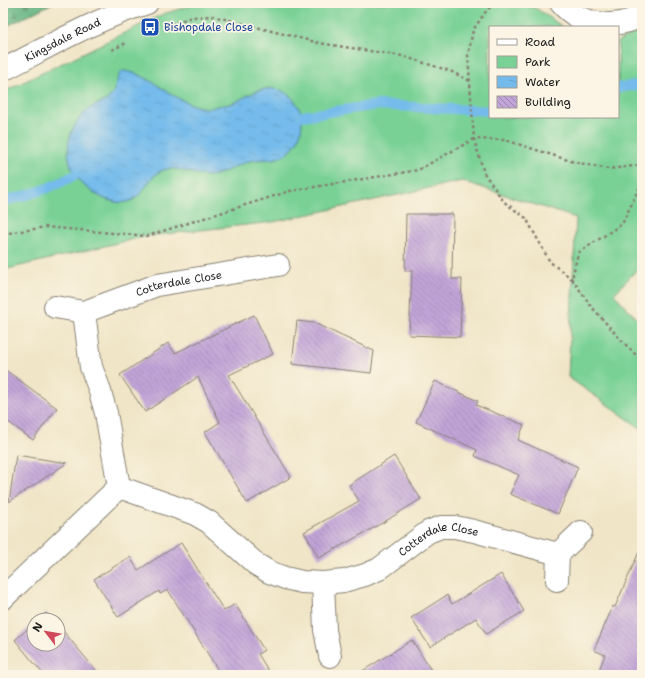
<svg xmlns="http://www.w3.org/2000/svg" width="645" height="678" viewBox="0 0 645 678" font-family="'Shantell Sans',sans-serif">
	<defs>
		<pattern id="forest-firs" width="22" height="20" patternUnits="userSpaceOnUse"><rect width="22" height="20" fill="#62b37f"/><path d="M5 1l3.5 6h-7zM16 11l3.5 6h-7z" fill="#509167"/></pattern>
		<pattern id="water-ripples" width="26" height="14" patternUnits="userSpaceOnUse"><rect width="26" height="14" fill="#74bbeb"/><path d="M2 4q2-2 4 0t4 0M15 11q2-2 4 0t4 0" fill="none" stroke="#64a0c9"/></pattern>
		<pattern id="building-back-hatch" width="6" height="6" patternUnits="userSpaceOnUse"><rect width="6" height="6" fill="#c1a4d8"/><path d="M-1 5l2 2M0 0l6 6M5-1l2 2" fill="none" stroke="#9c85ae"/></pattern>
	</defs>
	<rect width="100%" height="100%" fill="#fcf5e5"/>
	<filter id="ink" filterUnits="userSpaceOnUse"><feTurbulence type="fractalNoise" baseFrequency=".025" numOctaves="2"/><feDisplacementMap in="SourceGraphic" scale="8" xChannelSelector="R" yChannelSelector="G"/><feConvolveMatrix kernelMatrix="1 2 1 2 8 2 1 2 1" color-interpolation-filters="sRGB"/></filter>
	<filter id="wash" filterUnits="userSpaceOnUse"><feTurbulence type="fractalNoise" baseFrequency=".012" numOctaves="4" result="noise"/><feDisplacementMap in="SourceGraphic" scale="16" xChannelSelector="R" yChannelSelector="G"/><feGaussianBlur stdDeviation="0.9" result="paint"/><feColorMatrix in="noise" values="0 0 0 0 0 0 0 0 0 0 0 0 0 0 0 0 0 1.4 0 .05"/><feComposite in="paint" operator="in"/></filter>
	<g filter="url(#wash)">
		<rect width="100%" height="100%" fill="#f0e5c7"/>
		<path fill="url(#forest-firs)" stroke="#3f684e" d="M3 3H53L3 28Z"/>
		<path fill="#79d196" stroke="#4a7659" d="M199 3H519L537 9 563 27H490V117H618V41L642 30V264L614 294 642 324V429L568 377 576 218 462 181 273 222 147 236 3 270V92L163 14Z"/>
		<path fill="url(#water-ripples)" stroke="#486c84" d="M122 71C149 71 175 105 206 108 209 109 214 107 218 106 223 105 228 105 233 103 246 97 261 86 276 89 286 91 295 99 299 108 307 127 298 152 277 158 268 161 257 158 247 162 233 166 221 176 206 176 192 175 177 165 163 170 147 176 144 199 127 202 113 205 97 196 87 188 60 166 63 129 90 108 96 104 104 103 109 98 117 91 115 78 122 71Z"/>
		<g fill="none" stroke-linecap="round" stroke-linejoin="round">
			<path stroke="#74bbeb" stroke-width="10" d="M618 88 642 84
				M302 116 377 105 490 111
				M3 201C28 196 52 188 75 175"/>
		</g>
		<g id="blocks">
			<path fill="url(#building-back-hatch)" d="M406 214H453L452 279H462L460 337 409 335 412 271H405Z
				M254 315 273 354 229 375 291 477 247 503 205 432 220 422 198 377 145 412 120 375 168 343 175 353Z
				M297 321 314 323 374 351 371 373 292 364Z
				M3 368 57 408 33 440 3 418Z
				M435 381 478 401 476 405 524 425 518 440 578 467 558 514 510 494 519 475 475 456 477 450 416 422Z
				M16 455 67 463 9 502Z
				M394 456 421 499 384 522 319 558 304 532 359 501 349 485Z
				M181 543 224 611 235 604 264 650 258 654 271 675H221L168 590 160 594 159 591 118 617 94 579 130 557 138 570Z
				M642 545V675H597L605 655 594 650 613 606 615 607Z
				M501 574 524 611 486 634 476 618 430 647 411 618 447 595 452 604Z
				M46 613 53 620H38Z
				M34 623V644H58V625L100 675H44L15 640Z
				M412 640 434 675H356Z"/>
		</g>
	</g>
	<g filter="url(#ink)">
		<use href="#blocks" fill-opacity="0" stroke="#868072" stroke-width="1"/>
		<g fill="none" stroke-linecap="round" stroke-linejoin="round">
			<defs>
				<g id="minor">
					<path d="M561 3C580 26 617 30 642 15"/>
					<path id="s1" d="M3 70C50 46 96 19 147 3"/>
					<path id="s2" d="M55 307 84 312 157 285 278 265"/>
					<path d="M84 312 91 367 99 388 106 413 119 487"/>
					<path d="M557 580 558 554 581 532"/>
					<path d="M323 583 325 630 330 656"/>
					<path id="s3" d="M3 598 119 487 195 514 209 522 256 564 269 572 285 578 302 582 323 583 344 581 365 575 379 569 428 532 441 527H455L474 531 558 554"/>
				</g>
			</defs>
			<use href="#minor" stroke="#868072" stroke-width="24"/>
			<path stroke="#868072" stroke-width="2.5" stroke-dasharray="3 3" stroke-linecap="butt" d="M495 3 487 10 473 30 468 55 474 139 484 173 504 202 526 218 550 262 572 279
				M165 26 192 17 213 16 319 43 402 56 450 71 470 81
				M112 50 126 43
				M642 182 622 224 578 253 572 279 591 306 621 340 642 361
				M3 234 46 227 147 236 290 191 418 170 474 139 505 140 574 162 609 169 642 165"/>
			<use href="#minor" stroke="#fff" stroke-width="22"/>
		</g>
	</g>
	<defs>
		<symbol id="bus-square" viewBox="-11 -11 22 22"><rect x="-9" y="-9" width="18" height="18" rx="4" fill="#1a4fb4" stroke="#fcf5e5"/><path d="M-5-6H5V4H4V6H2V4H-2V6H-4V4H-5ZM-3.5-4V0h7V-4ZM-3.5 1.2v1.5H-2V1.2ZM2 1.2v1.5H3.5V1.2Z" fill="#fff"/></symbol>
	</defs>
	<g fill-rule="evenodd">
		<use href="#bus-square" x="139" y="16" width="22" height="22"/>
	</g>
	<g text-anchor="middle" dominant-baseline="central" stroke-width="3.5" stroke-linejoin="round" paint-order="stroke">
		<g font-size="11" fill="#164399" stroke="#fcf5e5" text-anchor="start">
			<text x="164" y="27">Bishopdale Close</text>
		</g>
		<g font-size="11" fill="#1c1c1c" stroke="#fcf5e5">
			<text stroke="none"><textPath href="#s1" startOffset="67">Kingsdale Road</textPath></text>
			<text stroke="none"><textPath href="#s2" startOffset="129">Cotterdale Close</textPath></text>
			<text stroke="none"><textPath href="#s3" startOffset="519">Cotterdale Close</textPath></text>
		</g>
	</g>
	<rect width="645" height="678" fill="none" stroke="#fcf5e5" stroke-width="16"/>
	<rect x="489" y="26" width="130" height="92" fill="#fcf5e5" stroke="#a29e95"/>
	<rect x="497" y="39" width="20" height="6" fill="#ffffff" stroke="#a29e95"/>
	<text x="525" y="46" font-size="12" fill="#1c1c1c">Road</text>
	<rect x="497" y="56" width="20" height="12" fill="#79d196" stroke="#a29e95"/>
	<text x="525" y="66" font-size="12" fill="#1c1c1c">Park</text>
	<rect x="497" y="76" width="20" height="12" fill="url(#water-ripples)" stroke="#a29e95"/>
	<text x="525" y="86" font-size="12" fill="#1c1c1c">Water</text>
	<rect x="497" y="96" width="20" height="12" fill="url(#building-back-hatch)" stroke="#a29e95"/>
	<text x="525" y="106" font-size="12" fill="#1c1c1c">Building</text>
	<g transform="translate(46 632) rotate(301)"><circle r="19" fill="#fcf5e5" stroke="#a29e95"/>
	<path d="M0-3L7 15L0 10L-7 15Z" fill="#d1495b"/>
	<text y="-6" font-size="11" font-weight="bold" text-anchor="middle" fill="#1c1c1c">N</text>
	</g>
</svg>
